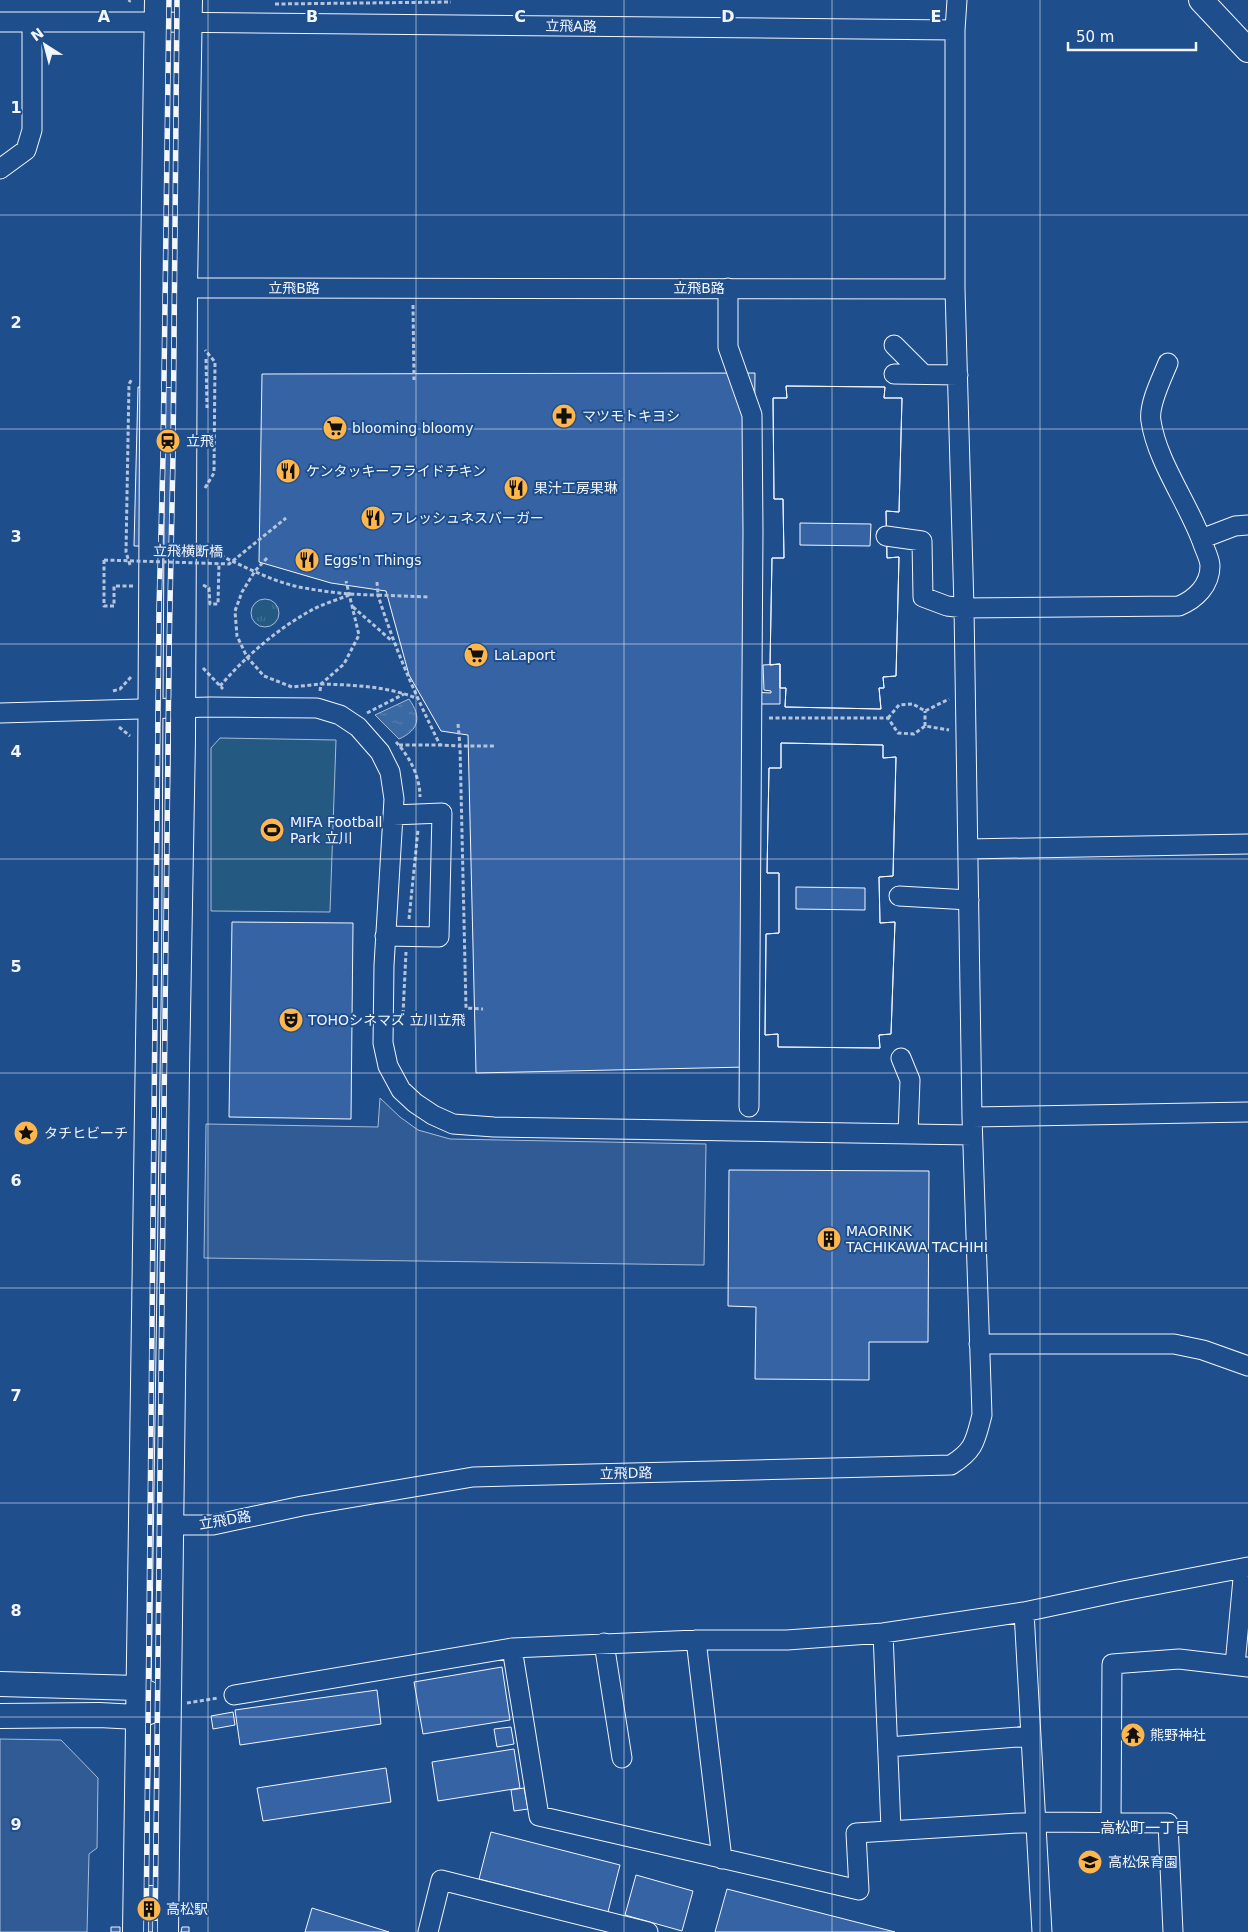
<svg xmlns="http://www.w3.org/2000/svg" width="1248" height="1932" viewBox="0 0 1248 1932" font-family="'DejaVu Sans','Noto Sans JP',sans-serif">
	<defs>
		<pattern id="grass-tufts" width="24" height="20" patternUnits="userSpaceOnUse" patternTransform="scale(1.25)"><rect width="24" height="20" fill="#245a82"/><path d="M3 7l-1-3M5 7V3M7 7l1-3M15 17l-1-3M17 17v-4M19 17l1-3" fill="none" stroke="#447295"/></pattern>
		<pattern id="water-ripples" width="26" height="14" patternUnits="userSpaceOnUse" patternTransform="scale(1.25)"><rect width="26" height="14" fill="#3b69a3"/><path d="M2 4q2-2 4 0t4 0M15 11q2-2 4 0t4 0" fill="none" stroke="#587fb1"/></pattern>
	</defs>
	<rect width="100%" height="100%" fill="#1f4e8c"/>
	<path fill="url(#grass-tufts)" stroke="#a8bbd7" d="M251 613a14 14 0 1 1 28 0a14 14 0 1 1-28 0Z"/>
	<path fill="#245a82" stroke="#a8bbd7" d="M220 738 336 740 330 912 211 911V748Z"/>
	<path fill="#305b95" stroke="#a8bbd7" d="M380 1098 400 1117 418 1130 450 1139 706 1144 704 1265 204 1258 206 1124 378 1127Z
		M0 1739 61 1740 98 1778 97 1848 89 1854 87 1932H0Z"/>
	<path fill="url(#water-ripples)" stroke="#a8bbd7" d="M409 699C422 717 419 730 399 739L375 715Z"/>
	<path fill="#3563a3" stroke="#f2f6ff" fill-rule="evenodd" d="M755 373 747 1067 476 1073 468 735 441 731 409 675 386 591 331 583 259 562 262 374Z
		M786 386 885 387 884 398H902L899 512 886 511 887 558 899 557 896 676 883 677 884 688H879L881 709 785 707 786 688H780V664L770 665 772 558H784L783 499H774L773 398H787ZM800 523 871 524 870 546 800 545Z
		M786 386 885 387 884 398H902L899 512 886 511 887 558 899 557 896 676 883 677 884 688H879L881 709 785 707 786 688H780V664L770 665 772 558H784L783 499H774L773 398H787Z
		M138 387 195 388 191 547 134 546Z
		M780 664V704H751V692L771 693V691L764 690 763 665Z
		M781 743 883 745V758L896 757 893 876 879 877 880 923 895 922 891 1034 879 1035 880 1048 778 1047V1034L765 1035 766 934 779 933V873H767L769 768H781ZM796 887 865 888V910L796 909Z
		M781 743 883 745V758L896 757 893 876 879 877 880 923 895 922 891 1034 879 1035 880 1048 778 1047V1034L765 1035 766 934 779 933V873H767L769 768H781Z
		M232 922 353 923 351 1119 229 1117Z
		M729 1170 929 1171 928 1342H869V1380L755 1379 756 1307 728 1306Z
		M502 1667 510 1720 423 1734 414 1682Z
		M377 1690 381 1724 240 1745 235 1710Z
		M233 1712 235 1725 213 1729 211 1716Z
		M511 1727 514 1744 497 1747 494 1729Z
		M514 1749 520 1788 438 1801 432 1762Z
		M386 1768 391 1802 263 1821 257 1788Z
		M524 1788 528 1809 514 1811 511 1790Z
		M491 1832 620 1865 608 1912 479 1879Z
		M636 1875 693 1891 682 1931 625 1915Z
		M170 1885V1932H129V1886Z
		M727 1889 895 1932H715Z
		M312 1908 389 1932H305Z
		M111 1927H120V1932H111Z
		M182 1927H189V1932H181Z"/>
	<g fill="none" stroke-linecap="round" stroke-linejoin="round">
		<defs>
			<path id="minor" d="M0 22H157L955 30
				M0 169 26 150 32 130V22
				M185 288 955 289V30L957 0
				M728 288V347L752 415 753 531 749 1107
				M955 289 964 608 972 1117 1248 1112
				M894 345 923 374
				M894 374 958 375
				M886 536 922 541 923 597 947 606 964 608 1179 606C1196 599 1210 585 1210 566 1210 559 1205 550 1203 544 1189 504 1157 462 1151 421 1148 405 1162 378 1168 363
				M1201 539 1235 526 1248 525
				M0 713 210 707 317 708 340 715 358 727 380 752 390 772 394 799 384 965 383 1043 388 1066 401 1090 415 1103 433 1115 453 1124 494 1127 972 1135
				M968 849 1248 844
				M899 896 969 900
				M385 936 439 937 442 813 393 815
				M901 1058 910 1080 908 1134
				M979 1344H1174L1203 1350 1248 1366
				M172 1525H213L302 1506 473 1477 951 1465C975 1450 975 1441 982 1415L972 1117
				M1024 1612 1042 1932
				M883 1633 891 1829
				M696 1640 722 1859
				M604 1643 622 1758
				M512 1648 539 1816 859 1890 856 1833 1036 1822 1168 1823 1173 1932
				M1235 1665 1244 1568
				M234 1695 512 1648 696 1640H787L883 1633 1024 1612 1123 1591 1248 1567
				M888 1747 1031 1736
				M1111 1822 1112 1664 1179 1659 1248 1667
				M428 1932 441 1880 648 1932"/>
			<path id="major" d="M1201 0 1248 50
				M0 1684 137 1688 150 1694
				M0 1716 99 1715 137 1717 151 1711
				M135 1932 149 974 153 263 157 0
				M166 1932 177 1070 183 739 185 288 190 0"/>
		</defs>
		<use href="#minor" stroke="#f2f6ff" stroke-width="21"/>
		<use href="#major" stroke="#f2f6ff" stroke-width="26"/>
		<path stroke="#b3c4dc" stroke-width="3" stroke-dasharray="4 2.5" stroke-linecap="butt" d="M129 2 130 0
			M275 4 451 2
			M413 305 414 380
			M206 359 207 408
			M205 488 214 473 215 362 205 350
			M203 547C233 561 267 580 299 587 325 592 352 595 378 595 395 649 415 694 440 745L460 746 466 1008 483 1009
			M267 558 255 571 242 592 235 611 237 636 247 657 264 676 292 687 321 684 344 664 359 635 346 581
			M104 560V606H114V586H133
			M130 565 126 552 129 384 132 379
			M377 582 378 595 430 597
			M203 585 209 588 210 604H218L219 563
			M353 607 392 641
			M203 668 223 689
			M220 686C245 657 276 630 310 611 322 604 337 600 349 595
			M113 691 120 689 131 677
			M320 691 321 684C353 685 386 686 416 698
			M367 713 404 694
			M769 718H888L898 733 914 734 925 726 949 730
			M888 718 899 705 913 704 925 711 949 699
			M458 724 460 746H496
			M925 726V711
			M119 727 130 736
			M396 742C410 757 420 777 420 797
			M399 745H440
			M409 919 418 830
			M403 1014 406 952
			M187 1703 218 1698"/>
		<use href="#minor" stroke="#1f4e8c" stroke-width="19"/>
		<use href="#major" stroke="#1f4e8c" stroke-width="24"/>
		<defs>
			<path id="rail" d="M146 1932 159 610 163 456 169 0
				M155 1932 169 653 173 456 177 0"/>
		</defs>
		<use href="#rail" stroke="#f2f6ff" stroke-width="5.5"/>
		<use href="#rail" stroke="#1f4e8c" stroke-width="4" stroke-dasharray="11" stroke-linecap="butt"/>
		<path stroke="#b3c4dc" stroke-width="3" stroke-dasharray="4 2.5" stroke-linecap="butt" d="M104 560 229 564 286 518"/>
	</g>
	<path fill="none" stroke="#f2f6ff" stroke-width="1" stroke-opacity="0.55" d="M208 0V1932M416 0V1932M624 0V1932M832 0V1932M1040 0V1932M0 215H1248M0 429H1248M0 644H1248M0 859H1248M0 1073H1248M0 1288H1248M0 1503H1248M0 1717H1248"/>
	<defs>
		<symbol id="pharmacy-disc" viewBox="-11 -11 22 22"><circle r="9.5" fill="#ffb74d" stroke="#1f4e8c"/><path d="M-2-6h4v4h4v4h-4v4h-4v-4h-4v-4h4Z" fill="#111"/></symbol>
		<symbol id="supermarket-disc" viewBox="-11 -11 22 22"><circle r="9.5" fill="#ffb74d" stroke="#1f4e8c"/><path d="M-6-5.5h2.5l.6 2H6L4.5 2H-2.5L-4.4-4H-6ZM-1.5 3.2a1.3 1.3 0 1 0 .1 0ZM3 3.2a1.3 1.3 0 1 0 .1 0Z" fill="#111"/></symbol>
		<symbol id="station-disc" viewBox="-11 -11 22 22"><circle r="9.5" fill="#ffb74d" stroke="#1f4e8c"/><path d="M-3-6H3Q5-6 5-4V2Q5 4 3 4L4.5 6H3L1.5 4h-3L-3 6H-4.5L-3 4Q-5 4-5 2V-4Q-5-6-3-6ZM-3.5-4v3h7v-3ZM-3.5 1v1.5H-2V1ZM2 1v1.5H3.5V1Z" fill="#111"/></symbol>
		<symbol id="restaurant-disc" viewBox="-11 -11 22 22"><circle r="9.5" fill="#ffb74d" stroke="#1f4e8c"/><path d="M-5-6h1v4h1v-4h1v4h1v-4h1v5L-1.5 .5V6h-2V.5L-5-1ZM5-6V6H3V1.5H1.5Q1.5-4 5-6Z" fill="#111"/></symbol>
		<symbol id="stadium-disc" viewBox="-11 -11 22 22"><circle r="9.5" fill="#ffb74d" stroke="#1f4e8c"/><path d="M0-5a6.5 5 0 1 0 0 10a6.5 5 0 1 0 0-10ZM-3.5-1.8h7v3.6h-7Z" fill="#111"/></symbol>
		<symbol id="theatre-disc" viewBox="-11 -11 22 22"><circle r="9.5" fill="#ffb74d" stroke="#1f4e8c"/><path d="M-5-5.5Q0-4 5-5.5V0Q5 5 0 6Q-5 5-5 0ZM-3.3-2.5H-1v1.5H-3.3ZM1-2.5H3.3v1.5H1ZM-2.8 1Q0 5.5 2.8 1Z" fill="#111"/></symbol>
		<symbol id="sight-disc" viewBox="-11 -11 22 22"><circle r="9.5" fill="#ffb74d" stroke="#1f4e8c"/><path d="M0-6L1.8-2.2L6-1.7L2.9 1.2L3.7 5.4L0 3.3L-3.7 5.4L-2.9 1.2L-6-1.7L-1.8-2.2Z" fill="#111"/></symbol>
		<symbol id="building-disc" viewBox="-11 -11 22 22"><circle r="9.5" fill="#ffb74d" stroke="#1f4e8c"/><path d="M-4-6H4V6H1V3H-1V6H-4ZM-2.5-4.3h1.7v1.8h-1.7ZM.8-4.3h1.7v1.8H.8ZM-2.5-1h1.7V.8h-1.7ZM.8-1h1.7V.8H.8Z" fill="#111"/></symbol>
		<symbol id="temple-disc" viewBox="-11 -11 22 22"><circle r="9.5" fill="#ffb74d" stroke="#1f4e8c"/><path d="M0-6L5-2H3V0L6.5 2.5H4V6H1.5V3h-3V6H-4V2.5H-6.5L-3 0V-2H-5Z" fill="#111"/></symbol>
		<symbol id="school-disc" viewBox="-11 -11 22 22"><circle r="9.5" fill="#ffb74d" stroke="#1f4e8c"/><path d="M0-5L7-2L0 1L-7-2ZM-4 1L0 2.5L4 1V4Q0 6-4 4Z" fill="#111"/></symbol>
	</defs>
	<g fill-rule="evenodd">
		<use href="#pharmacy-disc" x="550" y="402" width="28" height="28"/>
		<use href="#supermarket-disc" x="321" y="414" width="28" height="28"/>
		<use href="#station-disc" x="154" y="427" width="28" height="28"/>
		<use href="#restaurant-disc" x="274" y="457" width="28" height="28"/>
		<use href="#restaurant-disc" x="502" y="474" width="28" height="28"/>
		<use href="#restaurant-disc" x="359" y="504" width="28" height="28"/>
		<use href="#restaurant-disc" x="293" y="546" width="28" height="28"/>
		<use href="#supermarket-disc" x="462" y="641" width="28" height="28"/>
		<use href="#stadium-disc" x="258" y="816" width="28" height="28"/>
		<use href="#theatre-disc" x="277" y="1006" width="28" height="28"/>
		<use href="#sight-disc" x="12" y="1119" width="28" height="28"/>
		<use href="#building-disc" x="815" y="1225" width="28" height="28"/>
		<use href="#temple-disc" x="1119" y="1721" width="28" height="28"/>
		<use href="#school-disc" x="1076" y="1848" width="28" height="28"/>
		<use href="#building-disc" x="135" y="1895" width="28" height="28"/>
	</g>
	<g text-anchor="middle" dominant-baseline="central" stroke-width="4" stroke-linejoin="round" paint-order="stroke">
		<g font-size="14" fill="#f2f6ff" stroke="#1f4e8c">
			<text transform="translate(571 26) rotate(1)">立飛A路</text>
			<text x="294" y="288">立飛B路</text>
			<text x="699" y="288">立飛B路</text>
			<text transform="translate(188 551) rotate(1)">立飛横断橋</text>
			<text transform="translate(626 1473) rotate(-1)">立飛D路</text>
			<text transform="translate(225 1520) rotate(-9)">立飛D路</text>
		</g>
		<g font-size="14" fill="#f2f6ff" stroke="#1f4e8c" text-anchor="start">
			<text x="582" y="416">マツモトキヨシ</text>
			<text x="352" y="428">blooming bloomy</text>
			<text x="186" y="441">立飛</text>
			<text x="306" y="471">ケンタッキーフライドチキン</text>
			<text x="534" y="488">果汁工房果琳</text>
			<text x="390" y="518">フレッシュネスバーガー</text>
			<text x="324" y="560">Eggs'n Things</text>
			<text x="494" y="655">LaLaport</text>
			<text x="290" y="822">MIFA Football<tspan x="290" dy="16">Park 立川</tspan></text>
			<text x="308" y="1020">TOHOシネマズ 立川立飛</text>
			<text x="44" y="1133">タチヒビーチ</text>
			<text x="846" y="1231">MAORINK<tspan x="846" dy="16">TACHIKAWA TACHIHI</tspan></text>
			<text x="1150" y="1735">熊野神社</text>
			<text x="1108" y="1862">高松保育園</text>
			<text x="166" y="1909">高松駅</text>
		</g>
		<g font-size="15" fill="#f2f6ff" stroke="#1f4e8c">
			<text x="1145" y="1828">高松町一丁目</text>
		</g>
	</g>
	<g font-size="16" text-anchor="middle" font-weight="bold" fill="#f2f6ff" stroke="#1f4e8c" stroke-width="4" stroke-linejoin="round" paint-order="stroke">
		<text x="104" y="22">A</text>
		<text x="312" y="22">B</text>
		<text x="520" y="22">C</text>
		<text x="728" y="22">D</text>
		<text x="936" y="22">E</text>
		<text x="16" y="113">1</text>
		<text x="16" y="328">2</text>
		<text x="16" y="542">3</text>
		<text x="16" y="757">4</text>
		<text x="16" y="972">5</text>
		<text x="16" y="1186">6</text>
		<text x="16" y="1401">7</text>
		<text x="16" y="1616">8</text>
		<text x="16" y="1830">9</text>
	</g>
	<g transform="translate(45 45) rotate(324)" stroke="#1f4e8c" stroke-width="4" paint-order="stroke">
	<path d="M0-4L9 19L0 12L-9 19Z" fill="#f2f6ff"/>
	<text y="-8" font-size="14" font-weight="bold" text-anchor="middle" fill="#f2f6ff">N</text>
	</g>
	<path d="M1068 42v8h128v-8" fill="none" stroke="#f2f6ff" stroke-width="2.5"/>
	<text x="1076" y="42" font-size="15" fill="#f2f6ff" stroke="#1f4e8c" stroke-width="4" paint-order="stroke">50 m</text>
</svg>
